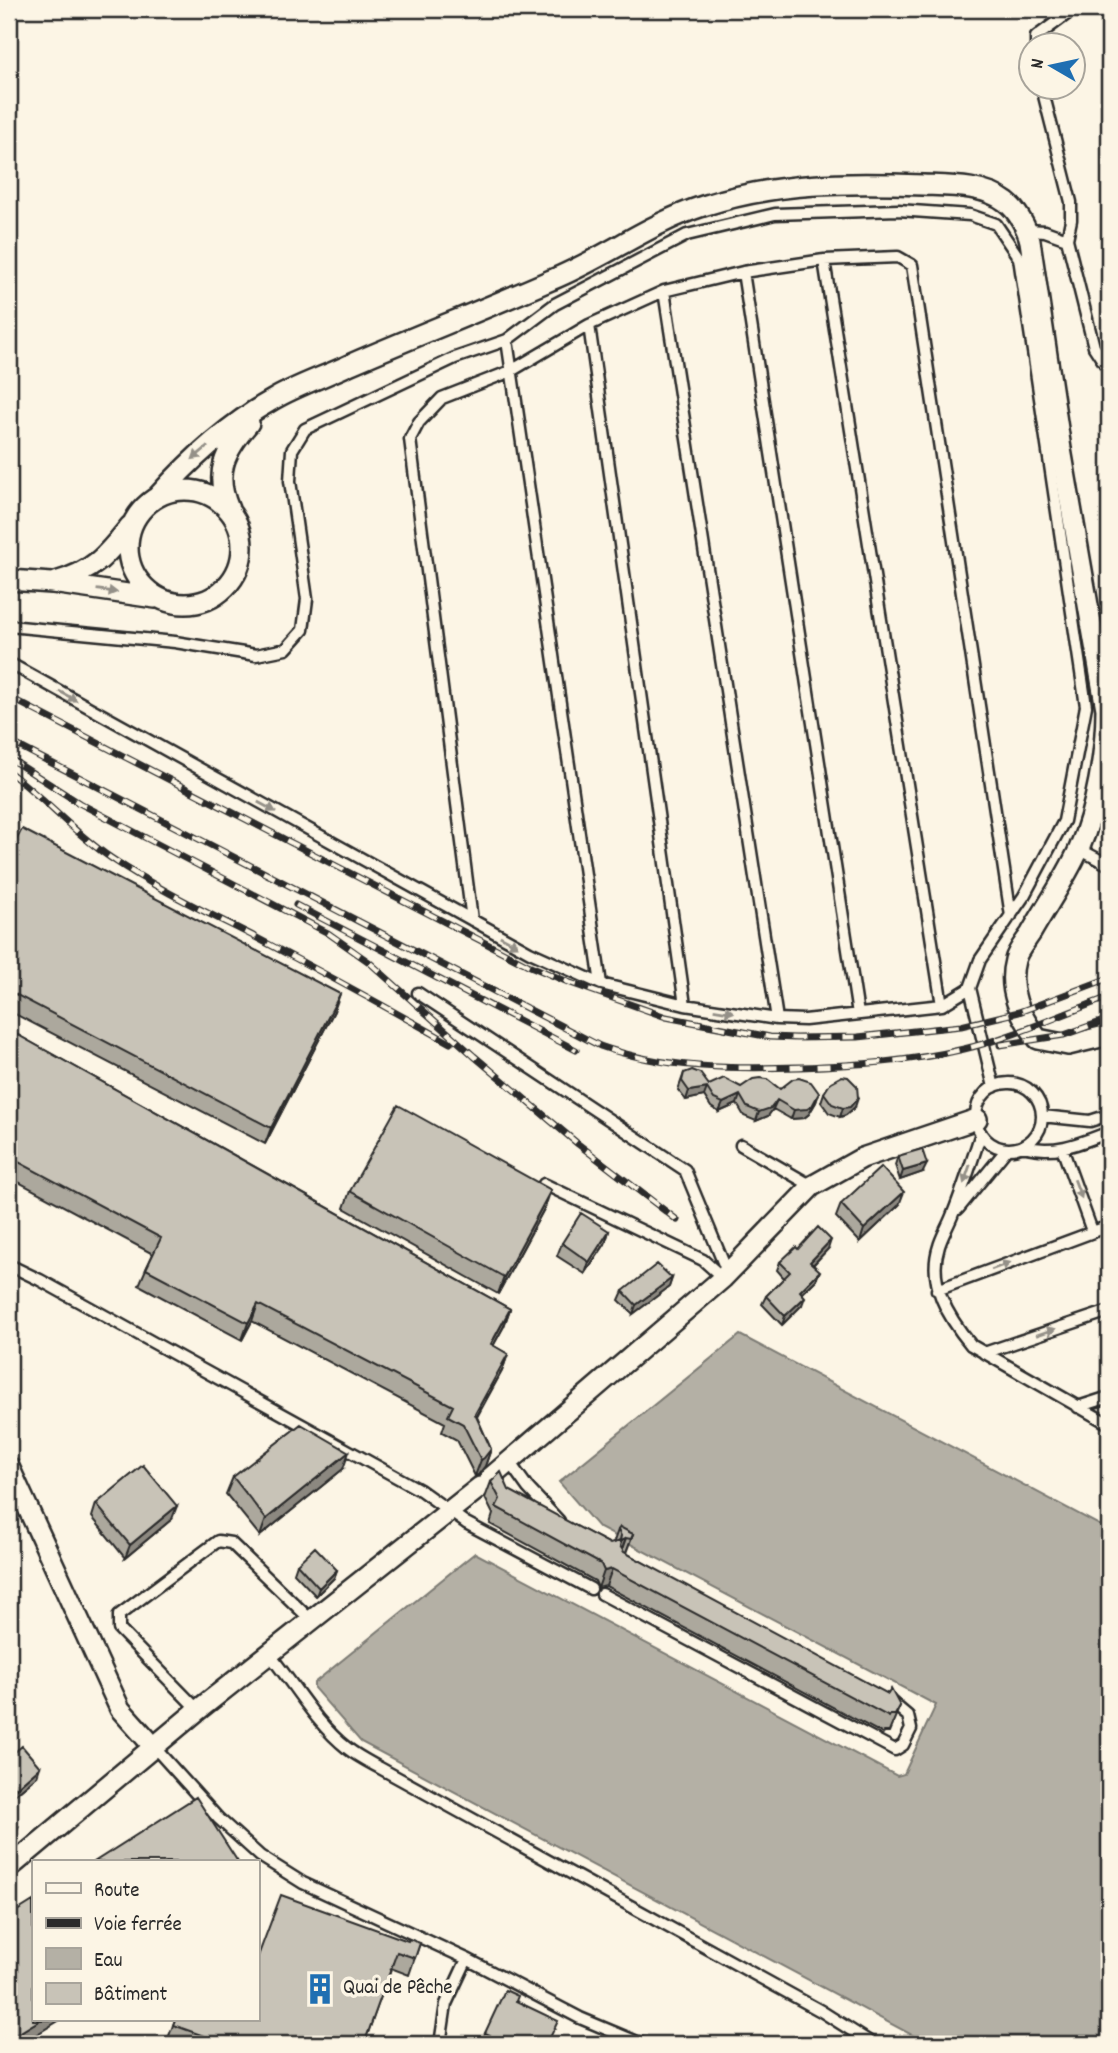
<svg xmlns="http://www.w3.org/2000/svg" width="1118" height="2053" viewBox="0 0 1118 2053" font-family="Dekko,sans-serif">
	<rect width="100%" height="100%" fill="#fcf5e5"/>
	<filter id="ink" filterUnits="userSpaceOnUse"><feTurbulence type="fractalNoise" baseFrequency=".0143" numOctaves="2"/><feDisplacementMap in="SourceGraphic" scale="14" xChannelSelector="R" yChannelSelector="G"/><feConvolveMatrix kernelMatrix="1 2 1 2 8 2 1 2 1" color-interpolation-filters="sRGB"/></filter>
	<g filter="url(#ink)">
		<path fill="#b4b0a5" stroke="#7d7b74" stroke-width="2" d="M740 1335 1109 1530V2044H929L361 1742 314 1688V1683L475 1553 897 1776 904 1774 936 1705 598 1527 559 1482Z"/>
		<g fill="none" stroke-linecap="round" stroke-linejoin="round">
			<defs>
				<path id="lane" d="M1036 46V37L1074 9
					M1042 88 1071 202V220L1067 239
					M1028 230 1045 231 1067 239 1094 347 1109 370
					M824 260 942 1005
					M743 272 858 1014
					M664 291 777 1019
					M589 325 685 1005
					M507 340 601 984
					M9 626 175 642 256 655 286 649 303 630 307 599 290 481 292 450 305 429 455 358 507 340 555 304 687 235 775 214 898 210 970 215 996 224 1019 258 1086 706 1064 821 1024 896 980 960 970 988 942 1005 805 1020 777 1019 685 1005 601 984 530 952 9 663
					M1079 849 1109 865
					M472 920 410 439 419 422 442 398 511 371 589 325 664 291 743 272 824 260 898 257 912 265 1011 916
					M970 988 994 1087
					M418 993 685 1170 728 1274
					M976 1116a33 33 0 1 1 66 0a33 33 0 1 1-66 0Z
					M1042 1116 1090 1121 1109 1115
					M981 1133C972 1161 963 1189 952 1216 948 1226 942 1236 939 1246 927 1283 948 1317 971 1345L1109 1424
					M741 1145 812 1186
					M1023 1146C1054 1155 1081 1143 1109 1132
					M1062 1148 1092 1231
					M544 1184 703 1260 723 1278
					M958 1209 1007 1149
					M9 1265 40 1280 420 1490 466 1523 591 1589
					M937 1290 1109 1226
					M984 1353 1109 1311
					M1078 1407 1109 1397
					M510 1463 528 1488 559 1521
					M602 1594 895 1750 903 1745 911 1729 908 1716 889 1700
					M269 1654C294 1684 316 1724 347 1748 357 1756 369 1762 380 1768L821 2011 873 2044
					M198 1710 119 1629V1615L218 1541 231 1543 311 1620
					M154 1747 218 1818 260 1856 303 1883 467 1959 580 2018 642 2044
					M440 2044 446 2004 467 1959"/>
				<path id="street" d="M128 547a57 57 0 1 1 114 0a57 57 0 1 1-114 0Z
					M157 497C191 459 229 424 274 399 298 385 326 376 351 364 418 335 485 309 551 280 603 259 650 223 703 206 775 182 849 182 923 185 949 186 984 185 1006 202 1017 210 1027 228 1030 241L1061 449 1106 709C1106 752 1096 810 1079 849 1066 878 1047 905 1031 933 1026 941 1017 951 1015 960 1007 990 1020 1016 1038 1039L1068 1045 1109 1035
					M229 509C213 473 225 451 249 423
					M9 580 52 583 155 598
					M56 582C94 571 106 556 130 526
					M9 1467 120 1709 154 1747
					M490 1478 723 1278 812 1186 862 1158 977 1119
					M9 1868 198 1710 480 1487"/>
			</defs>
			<use href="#lane" stroke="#2b2b2b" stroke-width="15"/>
			<use href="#street" stroke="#2b2b2b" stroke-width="24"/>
			<use href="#lane" stroke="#fcf5e5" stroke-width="10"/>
			<use href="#street" stroke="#fcf5e5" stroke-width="19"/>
			<defs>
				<path id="rail" d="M9 697 528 965 568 982 666 1017 770 1037 796 1038 858 1037 961 1026 1019 1012 1109 978
					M9 741 600 1046C665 1069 731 1069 800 1067 854 1065 910 1062 964 1049 1011 1038 1063 1014 1109 997
					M9 758 79 803 328 933 369 962 474 1056 578 1144 677 1220
					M9 772C45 799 74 833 111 858 157 889 208 913 257 938 322 972 386 1007 450 1043
					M296 905 576 1050
					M1000 1045 1064 1035 1109 1019"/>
			</defs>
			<use href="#rail" stroke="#2b2b2b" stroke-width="7"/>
			<use href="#rail" stroke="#fcf5e5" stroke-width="4.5" stroke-dasharray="13" stroke-linecap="butt"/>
		</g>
		<path fill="#aca89d" stroke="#2b2b2b" stroke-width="2" d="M9 854 334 1011 265 1144 9 1011Z
			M9 1030 510 1309 504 1326 493 1346 508 1354 502 1371 477 1417 491 1449 485 1466 478 1475 475 1476 457 1440 442 1432 445 1423 252 1321 242 1340 139 1285 146 1269 153 1254 9 1177Z
			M684 1073 709 1085 741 1087 780 1089 819 1093 816 1102 809 1114 804 1118 791 1119 773 1109 768 1116 756 1121 744 1116 737 1104 719 1112 711 1107 704 1096 686 1100 678 1090Z
			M824 1093 855 1107 846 1115 840 1117 829 1113 821 1102Z
			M898 1156 923 1172 900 1180 895 1165Z
			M350 1191 545 1207 498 1294 344 1208Z
			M841 1204 899 1205 860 1242 836 1217Z
			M609 1231 605 1244 585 1274 557 1256 562 1243Z
			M798 1249H828L813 1265 816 1280 802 1294V1305L782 1325 762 1304 766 1296 784 1278 777 1270 780 1262Z
			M672 1278 669 1287 633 1314 619 1300 623 1291Z
			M343 1469 260 1536 226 1494 233 1477Z
			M491 1482 610 1544H613L618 1530 633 1534 626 1553 900 1706 889 1732H884L883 1734 606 1586 598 1588 595 1581 490 1524 493 1514 485 1498Z
			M96 1504 172 1519 125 1558 92 1517Z
			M297 1564 337 1570 334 1578 316 1596 294 1573Z
			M9 1757 37 1776 13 1796 9 1791Z
			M408 1941 420 1943 409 1975 391 1968 364 2044H177L167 2041 175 2020Z
			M516 2002 555 2029 486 2043 482 2041 485 2033Z"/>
		<path fill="#8c8880" stroke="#2b2b2b" stroke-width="2" d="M340 994 334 1011 265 1144 271 1128Z
			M707 1088 704 1096 686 1100 689 1091Z
			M819 1093 816 1102 809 1114 804 1118 791 1119 794 1110Z
			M740 1095 737 1104 719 1112 723 1103Z
			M858 1098 855 1107 846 1115 840 1117 843 1108Z
			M777 1100 773 1109 768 1116 756 1121 759 1112Z
			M927 1164 923 1172 900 1180 903 1171Z
			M551 1190 545 1207 498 1294 504 1277Z
			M904 1192 899 1205 860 1242 864 1229Z
			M609 1231 605 1244 585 1274 589 1262Z
			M831 1240 828 1249 807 1271 810 1262Z
			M820 1271 816 1280 796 1299 800 1291Z
			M672 1278 669 1287 633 1314 636 1305Z
			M805 1297 802 1305 782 1325 785 1316Z
			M258 1304 252 1321 242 1340 248 1323Z
			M510 1309 504 1326 485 1361 491 1344Z
			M508 1354 502 1371 469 1430 475 1414Z
			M491 1449 485 1466 478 1475 475 1476 481 1460Z
			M349 1452 343 1469 260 1536 266 1519Z
			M177 1506 172 1519 125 1558 130 1545Z
			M626 1538 620 1555 615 1558 621 1541Z
			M612 1569 606 1586 598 1588 604 1571Z
			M337 1570 334 1578 316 1596 319 1588Z
			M40 1767 37 1776 13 1796 16 1788Z
			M18 1828 15 1837 9 1842V1836Z
			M40 2020H60L21 2044H9V2039Z"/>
		<path fill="#c8c3b7" stroke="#2b2b2b" stroke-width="2" d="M22 829 340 994 271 1128 9 991V854Z
			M9 1030 510 1309 491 1344 508 1354 475 1414 491 1449 484 1458 481 1460 463 1424 448 1416 453 1406 258 1304 248 1323 146 1269 161 1238 9 1157Z
			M692 1070 700 1073 709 1085 724 1078 741 1087 753 1079 760 1078 767 1079 780 1089 793 1079 799 1078 811 1082 819 1093 812 1106 807 1109 794 1110 777 1100 771 1108 759 1112 747 1107 740 1095 723 1103 714 1099 707 1088 689 1091 682 1081 684 1073Z
			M842 1076 848 1077 857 1086 858 1098 850 1107 843 1108 832 1104 824 1093 831 1082Z
			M398 1105 551 1190 504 1277 350 1191Z
			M922 1149 927 1164 903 1171 898 1156Z
			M881 1167 904 1192 864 1229 841 1204Z
			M581 1213 609 1231 589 1262 562 1243Z
			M818 1227 831 1240 810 1262 820 1271 800 1291 805 1297 785 1316 766 1296 790 1272 780 1262 796 1247 798 1249Z
			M657 1264 672 1278 636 1305 623 1291Z
			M301 1424 349 1452 266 1519 233 1477Z
			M143 1465 177 1506 130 1545 96 1504Z
			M501 1472 509 1490 610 1544 620 1541 621 1536 618 1530 620 1527 633 1534 631 1539 626 1538 621 1541 620 1546 624 1552 888 1694 891 1689 900 1706 895 1715H890L889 1717 612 1569 604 1571 601 1564 496 1507 500 1499 491 1482Z
			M315 1547 337 1570 319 1588 297 1564Z
			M22 1746 40 1767 16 1788 9 1779V1757Z
			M196 1797 238 1862H94Z
			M9 1817 18 1828 9 1836Z
			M281 1895 408 1941 409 1939 420 1943 415 1958 397 1952 364 2044H214L215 2040 173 2025 175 2020H257V1959Z
			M33 1901V2020H40L9 2039V1916Z
			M505 1990 518 1996 516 2001 558 2021 547 2044H485L490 2035 485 2033Z"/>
		<defs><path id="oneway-solid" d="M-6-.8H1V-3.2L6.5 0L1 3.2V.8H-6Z" transform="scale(1.75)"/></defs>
		<g fill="#949088">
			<use href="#oneway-solid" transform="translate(200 453) rotate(140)"/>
			<use href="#oneway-solid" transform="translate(107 591) rotate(7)"/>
			<use href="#oneway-solid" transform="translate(68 696) rotate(29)"/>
			<use href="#oneway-solid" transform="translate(267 807) rotate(29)"/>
			<use href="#oneway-solid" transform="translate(509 941) rotate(29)"/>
			<use href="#oneway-solid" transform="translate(724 1011) rotate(9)"/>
			<use href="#oneway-solid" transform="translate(967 1174) rotate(109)"/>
			<use href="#oneway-solid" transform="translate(1078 1189) rotate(69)"/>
			<use href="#oneway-solid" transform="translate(1001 1266) rotate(-21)"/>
			<use href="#oneway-solid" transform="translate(1046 1332) rotate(-19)"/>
		</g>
	</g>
	<defs>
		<symbol id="building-bare" viewBox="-9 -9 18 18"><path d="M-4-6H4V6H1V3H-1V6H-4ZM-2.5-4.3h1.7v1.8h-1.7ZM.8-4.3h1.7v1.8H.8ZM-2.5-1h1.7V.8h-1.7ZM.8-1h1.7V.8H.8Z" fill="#1f6fb2" stroke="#fcf5e5" stroke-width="2.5" paint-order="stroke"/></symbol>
	</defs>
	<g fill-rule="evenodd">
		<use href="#building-bare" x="298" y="1967" width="44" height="44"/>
	</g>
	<g text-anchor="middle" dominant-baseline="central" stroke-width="7" stroke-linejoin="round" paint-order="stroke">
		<g font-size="21" fill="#2b2b2b" stroke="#fcf5e5" text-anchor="start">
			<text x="343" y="1989">Quai de Pêche</text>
		</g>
	</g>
	<rect width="1118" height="2053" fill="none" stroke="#fcf5e5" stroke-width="35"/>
	<rect x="18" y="18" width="1083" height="2018" fill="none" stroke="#2b2b2b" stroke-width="2.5" filter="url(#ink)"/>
	<rect x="32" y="1860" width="228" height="161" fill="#fcf5e5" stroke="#a8a49b" stroke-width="2"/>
	<rect x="46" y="1883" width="35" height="10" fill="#fcf5e5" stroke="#a8a49b" stroke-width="2"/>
	<text x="94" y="1896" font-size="21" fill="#2b2b2b">Route</text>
	<rect x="46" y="1918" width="35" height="10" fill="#2b2b2b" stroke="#a8a49b" stroke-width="2"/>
	<text x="94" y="1930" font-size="21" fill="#2b2b2b">Voie ferrée</text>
	<rect x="46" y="1948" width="35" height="21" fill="#b4b0a5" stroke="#a8a49b" stroke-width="2"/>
	<text x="94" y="1966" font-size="21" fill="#2b2b2b">Eau</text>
	<rect x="46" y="1983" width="35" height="21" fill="#c8c3b7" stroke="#a8a49b" stroke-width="2"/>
	<text x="94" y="2000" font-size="21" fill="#2b2b2b">Bâtiment</text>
	<g transform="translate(1052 66) rotate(279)"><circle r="33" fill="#fcf5e5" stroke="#a8a49b" stroke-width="2"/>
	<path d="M0-5L12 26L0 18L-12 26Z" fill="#1f6fb2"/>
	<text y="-10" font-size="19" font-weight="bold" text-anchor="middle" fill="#2b2b2b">N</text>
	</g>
</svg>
